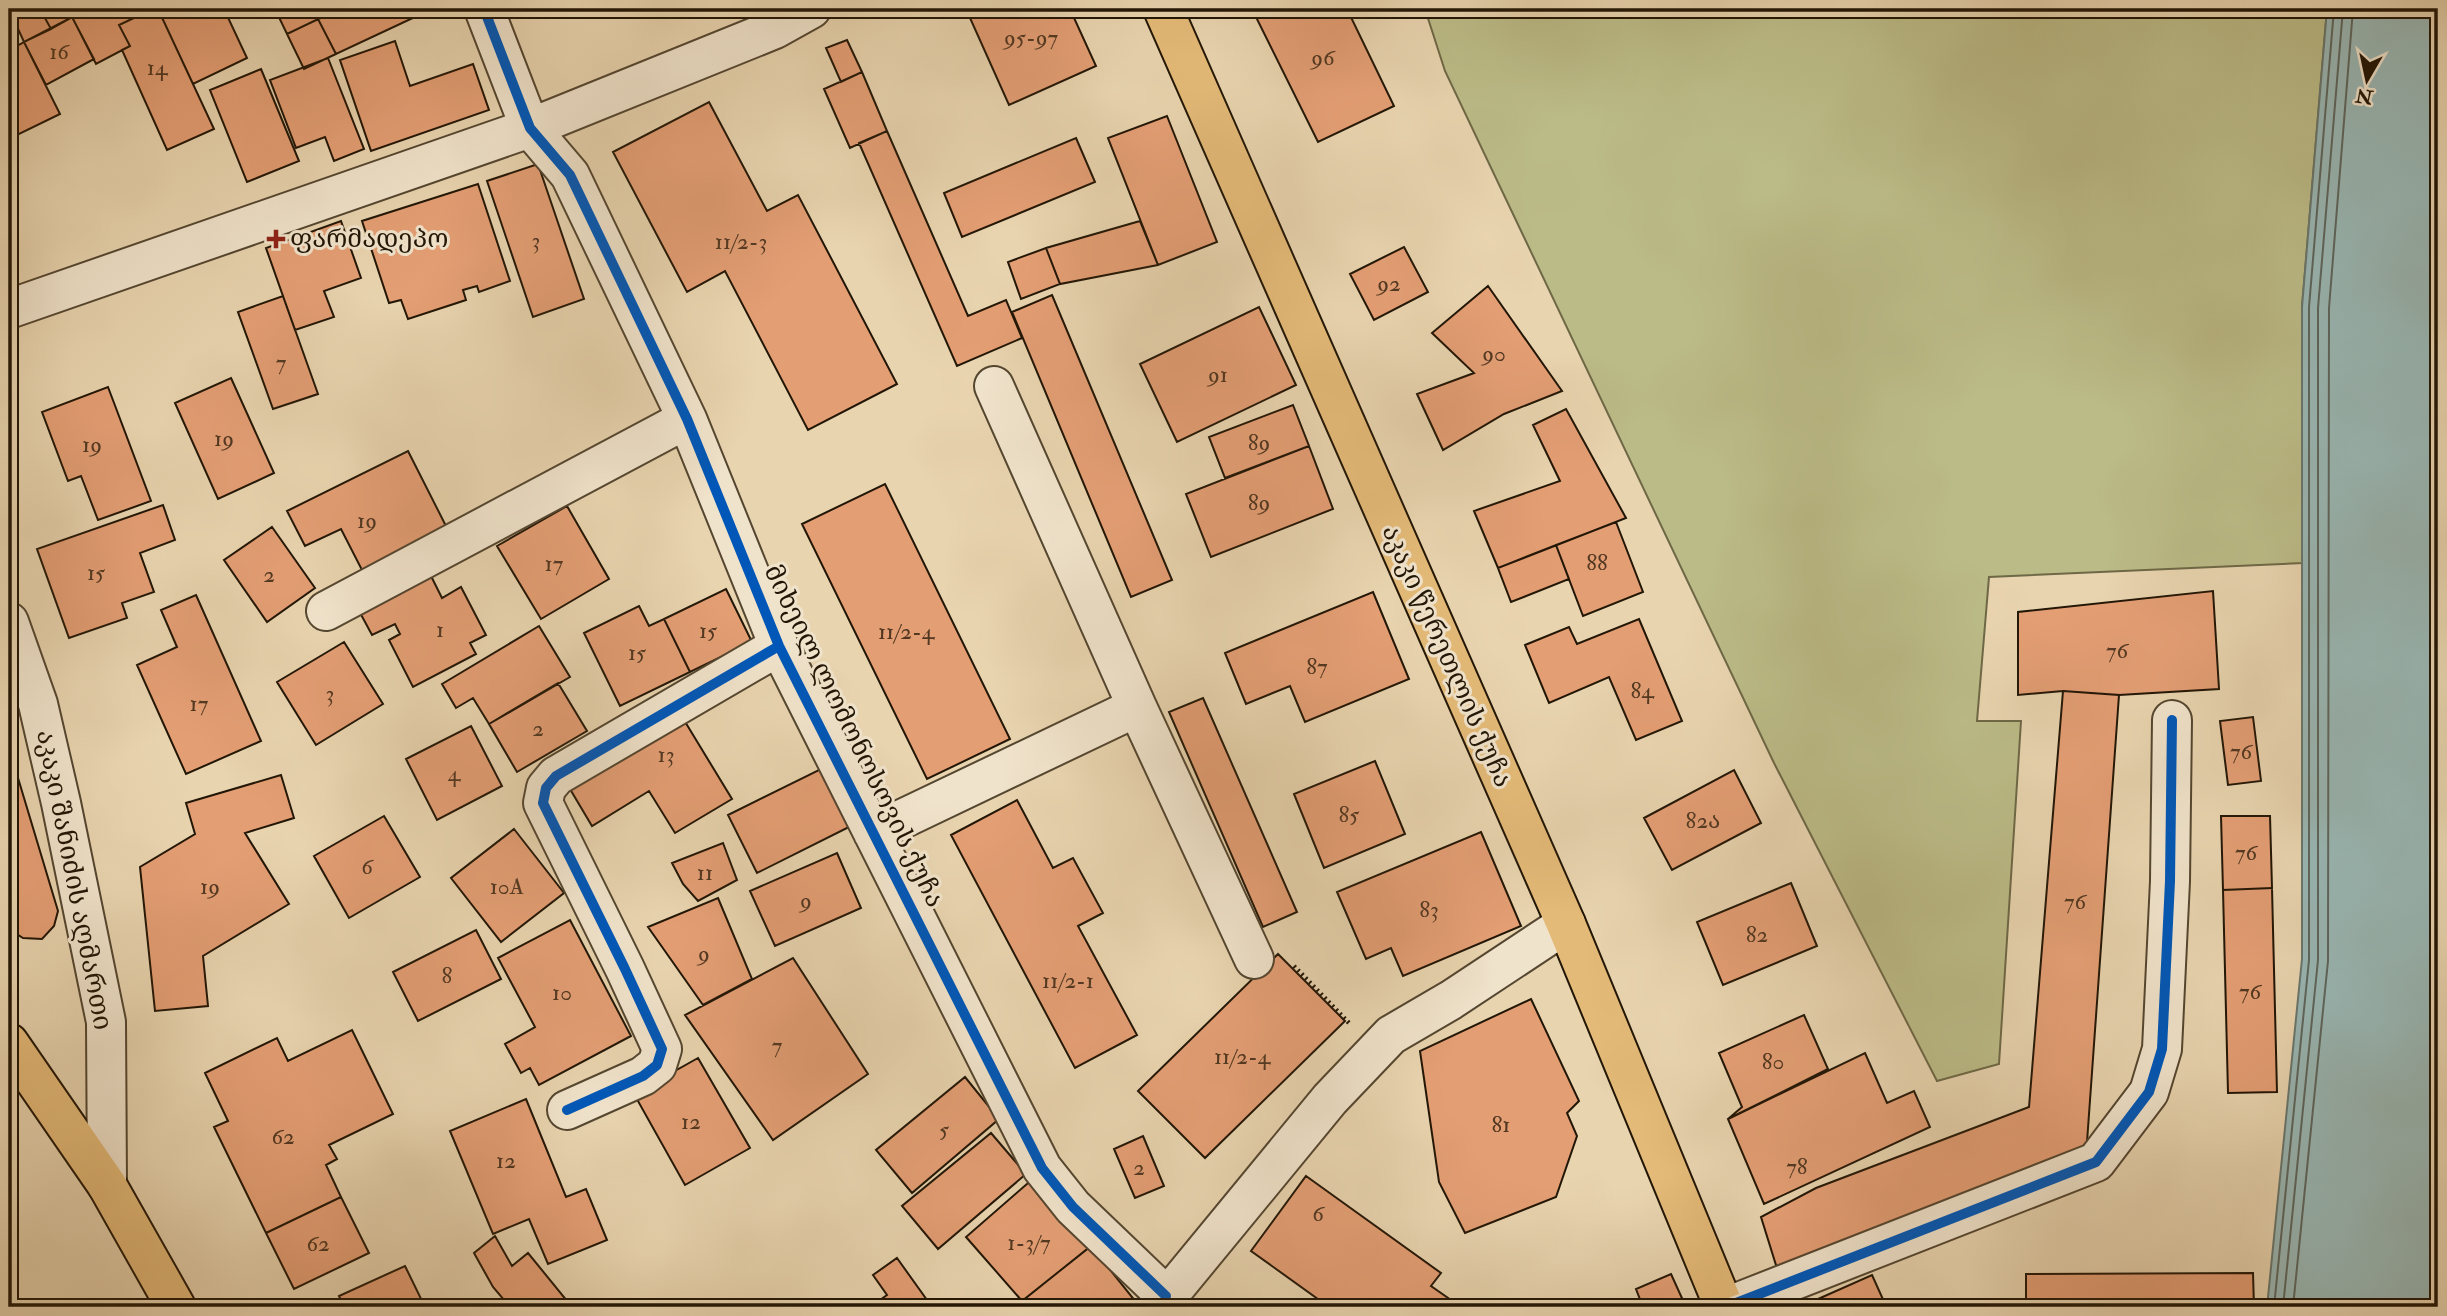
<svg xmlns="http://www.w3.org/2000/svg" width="2447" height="1316" viewBox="0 0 2447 1316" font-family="'IM FELL Double Pica','Noto Serif Georgian',serif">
	<rect width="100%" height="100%" fill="#e8d4af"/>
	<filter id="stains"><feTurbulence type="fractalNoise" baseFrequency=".00286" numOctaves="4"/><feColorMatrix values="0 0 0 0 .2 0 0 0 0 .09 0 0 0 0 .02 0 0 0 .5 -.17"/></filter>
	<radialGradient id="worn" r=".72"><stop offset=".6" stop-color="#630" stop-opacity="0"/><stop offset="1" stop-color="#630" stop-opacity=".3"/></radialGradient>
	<path fill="#bbbb87" stroke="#6e6846" stroke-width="2" d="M1425 9H2327L2302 307V563L1989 577 1977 721H2021L1999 1064 1937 1081 1774 763 1445 71Z"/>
	<path fill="#99b7b4" stroke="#69776e" stroke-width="2" d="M2327 9H2438V1307H2267L2302 959V307Z"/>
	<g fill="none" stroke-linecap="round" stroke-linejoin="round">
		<path stroke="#5e665d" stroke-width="2" d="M2274 1307 2309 960V307L2334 9
			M2283 1307 2318 960V308L2343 9
			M2293 1307 2328 961 2329 308 2353 9"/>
	</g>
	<path fill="#e49e74" stroke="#221606" stroke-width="2" d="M9 9H40L51 29 24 42Z
		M40 9H87L51 29Z
		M87 9H153L119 25 130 46 96 64 72 17Z
		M153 9H158L214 129 167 150 122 50 130 46 119 25Z
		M158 9H224L247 58 193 84Z
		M275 9H324L327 15 287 34Z
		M341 9H432L336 54 318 19Z
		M966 9H1070L1096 66 1009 105Z
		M1252 9H1347L1394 106 1318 142Z
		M72 17 94 59 46 85 24 42Z
		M318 19 336 54 304 69 287 34Z
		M847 40 862 72 841 82 826 48Z
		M395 41 410 86 473 64 489 110 371 151 340 60Z
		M24 42 60 114 15 136 9 124V50Z
		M328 58 364 149 334 161 325 137 296 148 270 80Z
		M261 69 299 161 247 182 210 90Z
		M862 72 887 131 850 148 824 89Z
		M709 102 767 211 798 195 897 384 808 430 725 271 687 292 613 152Z
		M1167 116 1217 242 1158 265 1108 138Z
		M887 131 968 316 1006 300 1022 338 957 366 859 143Z
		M1076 138 1095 182 962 237 944 193Z
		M538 164 584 299 533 317 487 181Z
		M478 184 510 281 479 292 477 286 463 290 466 300 408 319 401 300 389 303 362 221Z
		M341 221 361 278 324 291 334 317 295 330 266 248Z
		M1140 221 1158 265 1060 284 1046 248Z
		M1404 247 1428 292 1374 320 1350 274Z
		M1046 248 1060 284 1021 299 1008 262Z
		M1488 286 1562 391 1504 414 1443 450 1417 394 1474 373 1432 333Z
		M1052 295 1172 580 1131 597 1012 312Z
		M283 296 318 394 273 409 238 312Z
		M1259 307 1296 385 1177 442 1140 364Z
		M231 378 274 473 218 499 175 403Z
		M108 387 151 501 98 520 81 476 68 481 42 412Z
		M1293 405 1309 446 1225 478 1209 437Z
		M1566 409 1626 518 1498 568 1474 511 1560 481 1533 425Z
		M1309 446 1333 509 1211 557 1186 494Z
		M408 451 448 530 363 572 341 529 305 546 287 511Z
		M885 484 1010 739 927 779 802 524Z
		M163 505 175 540 140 553 154 592 122 603 127 618 69 638 37 549Z
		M567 506 609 579 541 619 497 546Z
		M1616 522 1643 592 1583 616 1556 545Z
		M272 527 315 588 267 622 224 560Z
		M1556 545 1569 579 1511 602 1498 568Z
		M429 572 442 598 461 587 486 635 470 643 476 654 413 687 389 640 400 634 395 624 372 635 358 609Z
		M726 589 752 642 690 672 664 619Z
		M2213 591 2219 689 2119 695 2063 691 2018 695V612Z
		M1373 592 1409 679 1305 722 1290 686 1246 704 1225 653Z
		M196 595 261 741 186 774 137 665 177 647 161 610Z
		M639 606 649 626 664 619 690 672 620 706 584 633Z
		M1639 619 1682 721 1636 740 1609 677 1549 703 1525 645 1569 627 1577 644Z
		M539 626 570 677 489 724 473 698 456 708 442 684Z
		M344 642 383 704 316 745 277 682Z
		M558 683 587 731 517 772 489 724Z
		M2063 691 2119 695 2086 1156 1780 1278 1761 1217 1816 1188 2029 1107Z
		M1203 698 1297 912 1263 927 1169 712Z
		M2253 717 2261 781 2228 785 2220 721Z
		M684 720 732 799 675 833 649 791 592 826 570 789Z
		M471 726 502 786 437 820 406 759Z
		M9 748 58 911 54 926 42 939 23 938 9 929Z
		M1375 761 1405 834 1324 868 1294 794Z
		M825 767 853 825 757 873 728 815Z
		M1734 770 1761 823 1672 870 1644 818Z
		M281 775 294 818 245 833 289 904 203 956 208 1006 155 1011 140 867 195 834 186 803Z
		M1017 800 1053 868 1073 858 1103 913 1078 926 1137 1035 1075 1068 951 835Z
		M384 816 420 877 349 918 314 856Z
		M2221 816H2270L2272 888 2223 890Z
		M514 829 564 893 501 942 451 878Z
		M1481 832 1521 926 1403 976 1391 948 1366 959 1337 892Z
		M723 843 737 880 698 901 683 884 672 863Z
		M837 853 861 908 775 946 750 891Z
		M1791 883 1817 946 1723 985 1697 922Z
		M2272 888 2277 1092 2228 1093 2223 890Z
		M718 898 752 979 703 1005 648 927Z
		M570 920 631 1036 539 1085 530 1068 521 1073 505 1044 535 1027 498 958Z
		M476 930 501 979 418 1021 393 972Z
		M1278 954 1345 1021 1205 1158 1138 1091Z
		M793 958 868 1074 773 1140 685 1015Z
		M1531 999 1579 1101 1567 1113 1577 1136 1556 1197 1465 1233 1439 1182 1420 1051Z
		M1804 1015 1828 1069 1728 1119 1742 1107 1719 1053Z
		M352 1030 393 1114 329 1145 337 1159 326 1165 341 1197 266 1233 214 1127 228 1121 205 1073 277 1038 288 1061Z
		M1865 1053 1887 1103 1914 1091 1930 1127 1764 1204 1728 1119Z
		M698 1058 750 1148 685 1185 634 1094Z
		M965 1077 999 1119 912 1193 876 1150Z
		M526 1099 566 1197 586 1189 607 1240 548 1264 529 1219 493 1234 450 1131Z
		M991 1133 1026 1174 938 1249 902 1206Z
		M1143 1136 1164 1186 1135 1198 1114 1149Z
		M1306 1176 1441 1273 1431 1286 1461 1307H1388L1378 1300 1373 1307H1329L1251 1251Z
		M1035 1177 1091 1246 1022 1301 966 1237Z
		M341 1197 369 1253 294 1289 266 1233Z
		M495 1236 512 1266 528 1253 572 1307H510L493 1287 474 1253Z
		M1091 1246 1140 1307H1014L1022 1301Z
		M897 1258 927 1300 918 1307H870L887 1295 873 1275Z
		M405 1266 425 1307H344L339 1296Z
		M2253 1273 2254 1307H2026V1274Z
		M1671 1274 1686 1307H1643L1636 1289Z
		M1872 1275 1886 1306 1800 1307Z"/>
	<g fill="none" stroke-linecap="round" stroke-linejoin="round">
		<defs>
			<path id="minor" d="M484 9 530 128 570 175 687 419 779 646 1042 1168 1073 1207 1166 1296
				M9 309 530 128 775 29 811 9
				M994 386 1137 707 1254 959
				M326 611 687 419
				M9 622 38 704 61 803 106 1022 107 1185
				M873 833 1137 707
				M567 1110 643 1076 657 1065 662 1049 625 969 543 803 546 788 556 776 779 646
				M1159 1307 1330 1099 1391 1035 1451 1000 1566 924
				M1726 1307 2096 1162 2149 1092 2162 1049 2170 881 2172 720"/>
			<path id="major" d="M1163 9 1566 924 1724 1307
				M9 1043 107 1185 176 1307"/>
		</defs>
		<use href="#minor" stroke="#544630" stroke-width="42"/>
		<use href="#major" stroke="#221606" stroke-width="42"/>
		<path stroke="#221606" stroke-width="4.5" stroke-dasharray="2 3.5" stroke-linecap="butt" d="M1294 966 1349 1023"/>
		<use href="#minor" stroke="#f0e3cb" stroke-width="38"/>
		<use href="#major" stroke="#e4ba78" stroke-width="38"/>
		<defs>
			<path id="cycleway" d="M484 9 530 128 570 175 687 419 779 646 1042 1168 1073 1207 1166 1296
				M567 1110 643 1076 657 1065 662 1049 625 969 543 803 546 788 556 776 779 646
				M1726 1307 2096 1162 2149 1092 2162 1049 2170 881 2172 720"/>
		</defs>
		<use href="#cycleway" stroke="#f0e3cb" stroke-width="15"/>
		<use href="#cycleway" stroke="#0057b8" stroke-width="10"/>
	</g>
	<path fill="#8f2418" stroke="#f0e3cb" stroke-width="2.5" d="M272.5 228.5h7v7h7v7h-7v7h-7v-7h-7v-7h7z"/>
	<g text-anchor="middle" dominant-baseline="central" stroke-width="6" stroke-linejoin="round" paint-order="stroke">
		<g font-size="23" fill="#523822">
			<text x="1031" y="37">95-97</text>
			<text x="59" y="51">16</text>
			<text x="1323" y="57">96</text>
			<text x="157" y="67">14</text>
			<text x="536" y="240">3</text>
			<text x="741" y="241">11/2-3</text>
			<text x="1389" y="283">92</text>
			<text x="1494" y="353">90</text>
			<text x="281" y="362">7</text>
			<text x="1218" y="374">91</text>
			<text x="224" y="438">19</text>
			<text x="1259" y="442">89</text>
			<text x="92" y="444">19</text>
			<text x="1259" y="502">89</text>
			<text x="367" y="520">19</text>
			<text x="1597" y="562">88</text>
			<text x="554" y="563">17</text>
			<text x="96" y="572">15</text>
			<text x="269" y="574">2</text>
			<text x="440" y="629">1</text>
			<text x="708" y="630">15</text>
			<text x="906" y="631">11/2-4</text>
			<text x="2117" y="650">76</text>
			<text x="637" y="652">15</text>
			<text x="1317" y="666">87</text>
			<text x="1642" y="690">84</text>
			<text x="330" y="693">3</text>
			<text x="199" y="703">17</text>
			<text x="538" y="728">2</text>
			<text x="2241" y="751">76</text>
			<text x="666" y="754">13</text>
			<text x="454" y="773">4</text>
			<text x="1349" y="814">85</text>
			<text x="1703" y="820">82ა</text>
			<text x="2246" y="852">76</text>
			<text x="367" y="866">6</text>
			<text x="705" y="872">11</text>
			<text x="210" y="886">19</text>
			<text x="507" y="886">10A</text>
			<text x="806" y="900">9</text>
			<text x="2075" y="901">76</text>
			<text x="1429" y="909">83</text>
			<text x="1757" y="934">82</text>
			<text x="704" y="953">9</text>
			<text x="447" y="975">8</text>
			<text x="1068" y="980">11/2-1</text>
			<text x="2250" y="991">76</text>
			<text x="562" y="992">10</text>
			<text x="777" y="1045">7</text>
			<text x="1242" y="1056">11/2-4</text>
			<text x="1773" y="1061">80</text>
			<text x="691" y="1121">12</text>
			<text x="1501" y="1124">81</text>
			<text x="944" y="1129">5</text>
			<text x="283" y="1136">62</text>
			<text x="506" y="1160">12</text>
			<text x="1797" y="1166">78</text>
			<text x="1139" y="1167">2</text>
			<text x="1318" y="1213">6</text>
			<text x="1029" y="1242">1-3/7</text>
			<text x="318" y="1243">62</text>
		</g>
		<g font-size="26" fill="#221606" stroke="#f0e3cb" text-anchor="start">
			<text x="290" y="239">ფარმადეპო</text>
		</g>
		<g font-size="26" fill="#221606" stroke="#f0e3cb">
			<text transform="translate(1447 656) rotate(66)">აკაკი წერეთლის ქუჩა</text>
			<text transform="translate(854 736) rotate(64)">მიხეილ ლომონოსოვის ქუჩა</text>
			<text transform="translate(74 880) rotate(79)">აკაკი შანიძის აღმართი</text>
		</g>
	</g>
	<rect width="2447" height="1316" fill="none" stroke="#e8d4af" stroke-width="35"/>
	<rect x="10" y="10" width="2426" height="1295" fill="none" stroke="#221606" stroke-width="3.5"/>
	<rect x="18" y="18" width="2412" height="1281" fill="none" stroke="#221606" stroke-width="2"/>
	<g transform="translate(2367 80) rotate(189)" stroke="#f0e3cb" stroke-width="5" paint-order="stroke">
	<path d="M0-5L12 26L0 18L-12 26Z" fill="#221606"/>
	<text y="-10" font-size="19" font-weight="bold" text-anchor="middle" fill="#221606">N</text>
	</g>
	<rect width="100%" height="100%" filter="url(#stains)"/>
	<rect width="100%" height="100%" fill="url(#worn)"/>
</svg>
